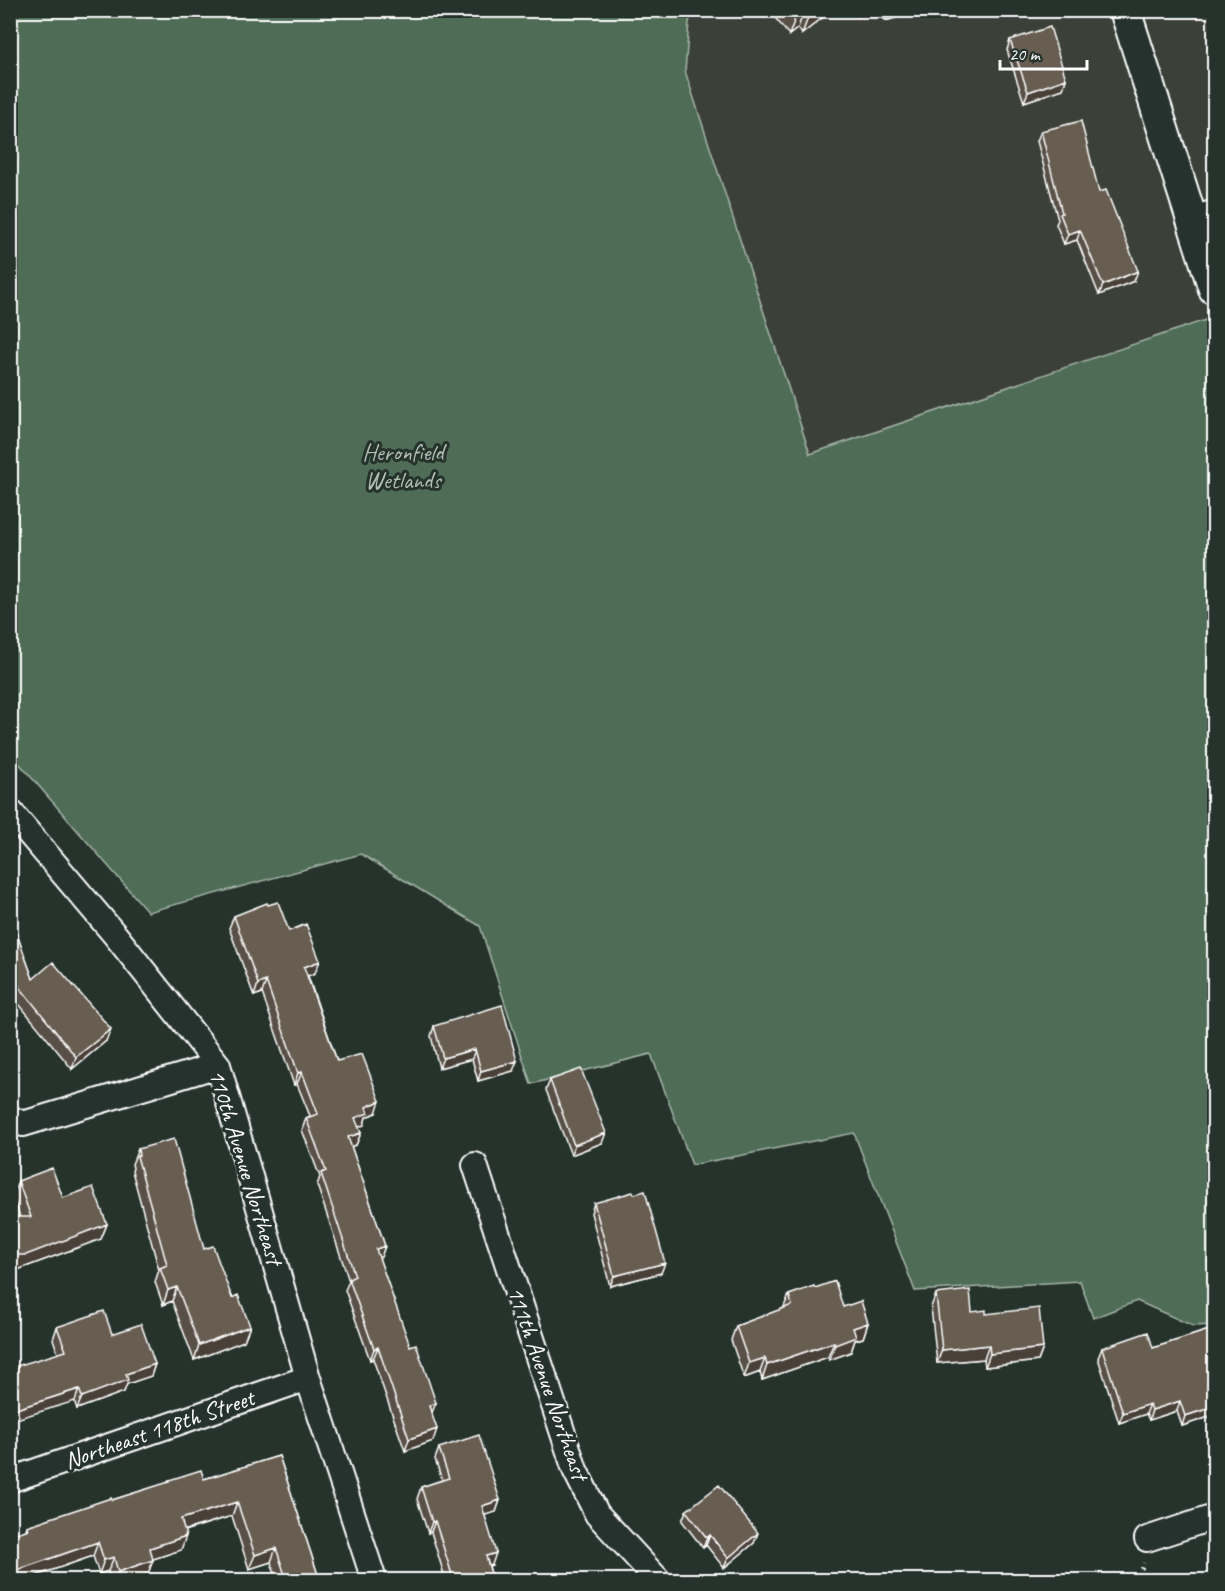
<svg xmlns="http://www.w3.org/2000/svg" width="1225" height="1591" viewBox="0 0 1225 1591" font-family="Caveat,sans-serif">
	<rect width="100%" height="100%" fill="#26332d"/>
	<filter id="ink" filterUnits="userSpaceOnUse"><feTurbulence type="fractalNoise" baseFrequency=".0167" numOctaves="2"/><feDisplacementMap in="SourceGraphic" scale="12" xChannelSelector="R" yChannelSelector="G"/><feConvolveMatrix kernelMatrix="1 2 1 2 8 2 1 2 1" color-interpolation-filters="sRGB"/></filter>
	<g filter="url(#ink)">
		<path fill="#3a4038" d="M693 11H1214V317L810 454 685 71 689 22Z"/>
		<path fill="#4f6d56" stroke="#a7b6aa" stroke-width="1.5" d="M10 11H693L689 22 685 71 810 454 1214 317V1325L1193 1326 1137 1301 1093 1318 1080 1281 915 1291 854 1133 692 1165 651 1054 531 1084 480 926 361 854 148 912 11 754Z"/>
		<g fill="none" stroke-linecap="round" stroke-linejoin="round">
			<defs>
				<path id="service" d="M887 13 897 10
					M1190 214 1214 206"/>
				<path id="minor" d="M10 811 116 936 218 1065 308 1378 374 1580
					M10 1118 23 1124 218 1065
					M475 1165 575 1470 597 1514 658 1580
					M10 1480 308 1378
					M1147 1539 1214 1517"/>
				<path id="tertiary" d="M1125 10 1214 289"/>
			</defs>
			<use href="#service" stroke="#fff" stroke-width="16"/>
			<use href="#minor" stroke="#fff" stroke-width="28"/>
			<use href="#tertiary" stroke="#fff" stroke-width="34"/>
			<path stroke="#fff" stroke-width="4" stroke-dasharray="1.5 4.5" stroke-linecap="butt" d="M1137 1580 1144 1563"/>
			<use href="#service" stroke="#26332d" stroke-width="12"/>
			<use href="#minor" stroke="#26332d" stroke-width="24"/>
			<use href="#tertiary" stroke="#26332d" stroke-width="30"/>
		</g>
		<path fill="#595046" stroke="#fff" stroke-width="1.5" d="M769 10H832L802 34 798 28 789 35Z
			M854 10H865L858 16Z
			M1010 40 1066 79 1063 89 1024 102 1007 50Z
			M1041 131 1099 192 1134 281 1099 295 1077 240 1064 244 1056 224 1058 220 1037 141Z
			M268 905 289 931 315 973 308 976 337 1061 376 1113 366 1117 364 1125 358 1127 361 1133 356 1145 351 1146 385 1246 381 1257 379 1258 432 1414 433 1441 405 1451 373 1359 370 1360 345 1290 349 1281 317 1185 320 1177 302 1130 306 1118 310 1116 297 1084 294 1085 262 993 254 996 229 928 234 916Z
			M10 915 33 979 106 1041 72 1069 10 993Z
			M434 1026 513 1071 478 1081 472 1059 439 1068 431 1036Z
			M550 1080 602 1143 571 1155 546 1090Z
			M138 1149 204 1249 250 1326 244 1341 194 1360 172 1301 163 1305 155 1282 159 1270 132 1171 133 1168 132 1164Z
			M18 1181 63 1198 107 1224 101 1239 20 1269H10V1217H20L13 1196Z
			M594 1203 661 1273 610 1286 591 1213Z
			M815 1288 868 1323 863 1338 855 1340 851 1352 829 1360 828 1357 762 1380 760 1372 744 1378 731 1340 736 1326 783 1309 789 1295Z
			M936 1294 1043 1348 1038 1361 985 1367 984 1359 937 1363 931 1307Z
			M57 1327 112 1334 155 1364 151 1376 127 1384 124 1392 77 1409 53 1339Z
			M1209 1330 1215 1418 1210 1420 1209 1417 1182 1426 1177 1411 1149 1420 1146 1414 1119 1423 1098 1358 1102 1348H1153Z
			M439 1448 500 1500 496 1512 485 1515 492 1565 489 1566 493 1581H446L431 1532 428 1533 417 1499 421 1487 442 1480 435 1459Z
			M279 1456 320 1581H277L271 1562 249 1569 232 1516 184 1531 181 1550 153 1559 148 1574 129 1581H111L108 1571 99 1574 93 1556 21 1581H10L27 1526 167 1483 169 1480 204 1479Z
			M686 1511 754 1543 724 1568 706 1545 703 1548 682 1521Z"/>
		<path fill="#484139" stroke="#fff" stroke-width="1.5" d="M803 10H804L798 28 789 35 796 16Z
			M815 10H832L802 34 809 15Z
			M860 10H865L858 16Z
			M1066 79 1063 89 1024 102 1028 92Z
			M1080 230 1077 240 1064 244 1068 234Z
			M1138 271 1134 281 1099 295 1103 285Z
			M320 961 315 973 300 979 304 967Z
			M266 981 262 993 254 996 258 984Z
			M111 1029 106 1041 72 1069 76 1057Z
			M475 1049 472 1059 439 1068 443 1058Z
			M517 1061 513 1071 478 1081 481 1071Z
			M302 1072 297 1084 294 1085 298 1073Z
			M380 1101 376 1113 366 1117 364 1125 351 1130 355 1118 366 1107Z
			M361 1133 356 1145 344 1149 348 1137Z
			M606 1133 602 1143 571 1155 574 1145Z
			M107 1224 101 1239 20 1269H10V1255Z
			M385 1246 381 1257 371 1261 376 1249Z
			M665 1263 661 1273 610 1286 614 1276Z
			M177 1287 172 1301 163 1305 168 1290Z
			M868 1323 863 1338 855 1340 851 1352 829 1360 835 1345 853 1328Z
			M250 1326 244 1341 194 1360 199 1345Z
			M834 1342 828 1357 762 1380 767 1365Z
			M989 1345 984 1359 937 1363 942 1350Z
			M378 1347 373 1359 370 1360 374 1349Z
			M1043 1348 1038 1361 985 1367 990 1354Z
			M765 1358 760 1372 744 1378 749 1363Z
			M155 1364 151 1376 127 1384 124 1392 77 1409 82 1397 126 1374Z
			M79 1389 75 1401 10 1421V1411Z
			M1180 1401 1177 1411 1149 1420 1152 1410Z
			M436 1403 431 1415 429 1406Z
			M1150 1404 1146 1414 1119 1423 1123 1413Z
			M1213 1407 1209 1417 1182 1426 1185 1416Z
			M1214 1410 1215 1418 1210 1420Z
			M437 1429 433 1441 405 1451 409 1439Z
			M500 1500 496 1512 478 1517 482 1506Z
			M237 1502 232 1516 175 1533 181 1519Z
			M435 1521 431 1532 428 1533 432 1522Z
			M758 1533 754 1543 724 1568 728 1558Z
			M710 1535 706 1545 703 1548 707 1538Z
			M186 1536 181 1550 144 1562 150 1548Z
			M98 1542 93 1556 21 1581H13L17 1570Z
			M276 1548 271 1562 249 1569 255 1555Z
			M496 1553 492 1565 482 1568 486 1556Z
			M114 1557 108 1571 99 1574 104 1560Z
			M153 1560 148 1574 129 1581H115L118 1572Z"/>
		<path fill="#675d51" stroke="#fff" stroke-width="1.5" d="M791 10H803L796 16Z
			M806 10H815L809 15Z
			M1050 27 1066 79 1028 92 1010 40Z
			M1081 121 1099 192 1106 190 1138 271 1103 285 1080 230 1068 234 1060 214 1062 213 1041 131Z
			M278 902 289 931 306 924 320 961 304 967 337 1061 362 1054 380 1101 366 1107 368 1113 355 1118 361 1133 348 1137 385 1246 376 1249 410 1346 416 1344 436 1403 429 1406 437 1429 409 1439 378 1347 374 1349 349 1279 355 1276 321 1173 326 1171 306 1118 318 1114 302 1072 298 1073 266 981 258 984 234 916 267 903 268 905Z
			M10 915 33 979 53 962 111 1029 76 1057 10 975Z
			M502 1005 517 1061 481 1071 475 1049 443 1058 434 1026Z
			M581 1069 606 1133 574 1145 550 1080Z
			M174 1139 204 1249 213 1246 232 1298 238 1295 250 1326 199 1345 177 1287 168 1290 160 1268 167 1265 137 1156H139L138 1149Z
			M52 1168 63 1198 93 1187 107 1224 26 1255H10V1217H31L18 1181Z
			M645 1191 665 1263 614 1276 594 1203 633 1192 634 1194Z
			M835 1281 843 1307 861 1301 868 1323 853 1328 856 1337 835 1345 834 1342 767 1365 765 1358 749 1363 736 1326 792 1305 789 1295 814 1286 815 1288Z
			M970 1290 972 1312 986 1310V1314L1039 1308 1043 1348 990 1354 989 1345 942 1350 936 1294Z
			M104 1311 112 1334 141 1324 155 1364 126 1374 128 1380 82 1397 79 1389 10 1411V1368L66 1351 57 1327Z
			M1209 1330 1215 1348V1410L1213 1407 1185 1416 1180 1401 1152 1410 1150 1404 1123 1413 1102 1348 1148 1332 1153 1348Z
			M479 1435 500 1500 482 1506 496 1553 486 1556 493 1581H454L435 1521 432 1522 421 1487 449 1478 439 1448Z
			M279 1456 320 1581H287L276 1548 255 1555 237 1502 181 1519 186 1536 150 1548 153 1560 118 1572 114 1557 104 1560 98 1542 17 1570 20 1581H10V1535L29 1529 27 1526 111 1498 112 1500 169 1482V1480L201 1470 204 1479Z
			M719 1485 758 1533 728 1558 710 1535 707 1538 686 1511Z"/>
	</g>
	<g text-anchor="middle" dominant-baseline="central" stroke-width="6" stroke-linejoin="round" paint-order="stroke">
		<g font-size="24" fill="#b0bdb3" stroke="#26332d">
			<text x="403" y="452">Heronfield<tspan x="403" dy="28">Wetlands</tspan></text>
		</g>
		<g font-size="24" fill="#fff" stroke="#26332d">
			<text transform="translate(246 1167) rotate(73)">110th Avenue Northeast</text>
			<text transform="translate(548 1383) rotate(71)">111th Avenue Northeast</text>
			<text transform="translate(159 1429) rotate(-19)">Northeast 118th Street</text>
		</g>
	</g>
	<rect width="1225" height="1591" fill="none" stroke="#26332d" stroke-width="36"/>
	<rect x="18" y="18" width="1189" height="1555" fill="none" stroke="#fff" stroke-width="2" filter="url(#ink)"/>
	<path d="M1000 60v9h87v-9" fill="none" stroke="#ffffff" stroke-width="3"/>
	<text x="1009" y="60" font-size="18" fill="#ffffff" stroke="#26332d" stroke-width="4.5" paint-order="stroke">20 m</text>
</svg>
